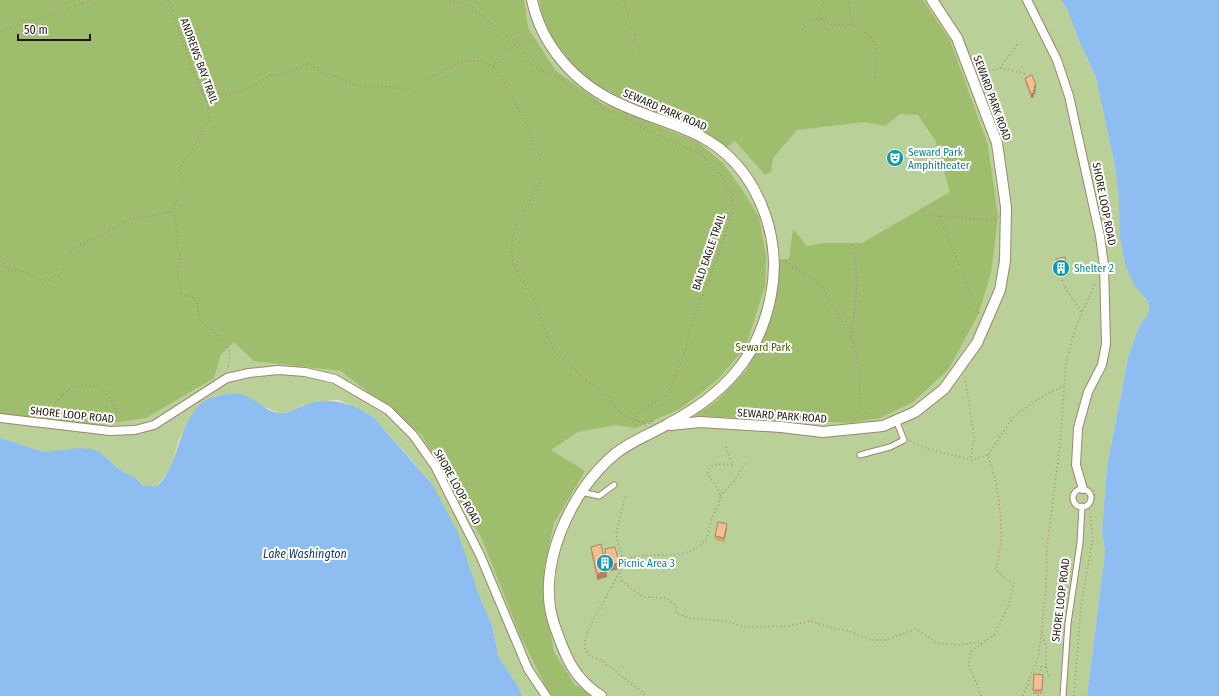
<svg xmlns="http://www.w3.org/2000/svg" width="1219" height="696" viewBox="0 0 1219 696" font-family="'Fira Sans Condensed',sans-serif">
	<rect width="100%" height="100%" fill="#f8dbc3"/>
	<path fill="#b9d098" d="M0 0H1061L1067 8 1079 41 1096 77 1110 137 1134 285 1147 300 1149 307 1148 314 1139 326 1128 358 1107 465 1102 531 1105 551 1087 696H522L518 686 499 658 492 625 432 484 410 458 374 418 367 413 339 400H333L303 405 291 412 279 413 232 393 213 397 198 408 179 439 170 470 156 487 142 485 137 479 117 468 101 453 44 452 0 438Z"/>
	<path fill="#9fbe6d" d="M0 0H524L528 28 556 71 603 104 698 142 723 163 741 188 759 217 766 256 765 287 745 348 716 381 680 409 636 428 615 425 578 432 551 450 585 471 554 523 544 568 547 612 554 652 575 685 596 696H552L547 689 520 635 482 539 421 434 341 371 254 361 234 342 221 354 214 378 146 418 101 425 0 414Z
		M539 0H923L950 40 988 145 998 217 991 273 978 315 948 370 913 402 880 418 850 423 695 416 718 400 746 371 764 338 775 296 780 259H789L793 229 807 246 823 243H862L950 192 935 140 918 115 900 114 885 126 864 122 797 130 773 158 771 172 765 175 735 141 726 148 618 96 575 73 546 31Z"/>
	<path fill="#8ebdf1" d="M1061 0H1219V696H1087L1105 551 1102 531 1107 466 1128 358 1139 326 1148 314 1149 307 1147 300 1134 285 1126 267 1120 239 1119 200 1115 166 1096 77 1079 41 1067 8Z
		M232 393C255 394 262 411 279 413 290 414 296 408 305 405 330 396 353 403 374 418L432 484 458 533 477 590 492 625 499 658 518 686 522 696H0V438L44 452 80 448 92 449 101 453 117 468 137 479 142 485 156 487C180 468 176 424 203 402 211 396 223 395 232 393Z"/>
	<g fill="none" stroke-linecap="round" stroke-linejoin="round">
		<defs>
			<path id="service" d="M860 455 890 447 904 440 896 420
				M1073 498a9 9 0 1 1 18 0a9 9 0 1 1-18 0Z
				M581 492 599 496 614 485
				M1063 696 1068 623 1080 543 1082 506"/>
			<path id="pedestrian" d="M1027 0 1057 60 1069 96 1100 236 1104 265 1106 344 1102 365 1088 392 1078 428 1076 465 1083 489
				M0 418 110 431 135 430 154 425 227 378 249 373 278 370 305 372 335 379 388 410 413 435 435 466 480 555 528 669 546 696"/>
			<path id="minor" d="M532 0C542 47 576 84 618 103 645 116 674 123 700 136 756 165 783 235 771 295 759 358 723 395 668 424 651 434 631 441 615 454 571 490 535 567 554 624 565 655 572 677 601 696
				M670 425 700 422 781 427 823 432 883 426 915 412 944 389 977 343 1000 290 1005 261 1006 207 997 143 957 38 932 0"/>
		</defs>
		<use href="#service" stroke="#9f856f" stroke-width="7"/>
		<use href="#pedestrian" stroke="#9f856f" stroke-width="10"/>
		<use href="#minor" stroke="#9f856f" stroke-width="12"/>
		<path stroke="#a48f7d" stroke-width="1.5" stroke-dasharray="1 3" stroke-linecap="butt" d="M168 0 191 66 208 105 209 120 181 167 182 185 173 212 178 237 177 246 181 259 177 273 182 294 194 298 197 301 199 320 226 343 230 352 228 369
			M450 0 471 6 503 33 518 42 537 41
			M624 0 629 20 641 52
			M845 0 848 3 853 24 871 37 876 47 875 80
			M820 18 822 3 824 0
			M802 30 807 21 820 18 832 25 853 24
			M0 34 5 30 93 0
			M494 66C511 96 535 134 542 167 545 187 516 215 513 237 507 268 521 273 533 298 541 315 545 334 555 351 562 362 569 361 575 368 577 370 578 374 580 376 587 382 596 386 603 391 611 398 615 408 622 414 629 420 636 419 644 423
			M1000 68 1018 44
			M981 73 1000 68 1026 74
			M202 93 232 94 244 90 270 76 294 71 304 64H310L320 73 337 76 360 87 385 86 408 90 454 65 468 61H481L494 66 498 57 518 42 529 62 540 70 556 75 574 90 608 110 674 143 703 155 723 179 731 193 733 209 722 245 689 332 686 349 674 380 665 397 641 410 635 418
			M921 209 926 215 996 220
			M939 216 979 314
			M0 256 10 272C25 266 35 280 48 281L55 275 60 276 70 252 88 240 98 237 130 219 173 212
			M782 261H785L821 285 851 337 859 367 860 403 867 418
			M1062 280 1067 291 1082 312
			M851 337C856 305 860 275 852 243
			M965 377 974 437 971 460
			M50 414C65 374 115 375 117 422
			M653 421 645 426 644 423Z
			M910 441 928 449 971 460 988 455
			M720 496 733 483 746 461
			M1089 510C1093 502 1098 496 1092 488
			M623 560C646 549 682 564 703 543 710 536 709 526 712 518 715 510 721 503 720 495 719 485 708 480 708 471 713 462 724 464 733 465L726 447
			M623 560 616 534 625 496
			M623 561 619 573 589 628 585 639V649L590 656 601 660 647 696
			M619 573 623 582 643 597 666 598 676 606V613L689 618 725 621 745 627 788 626 810 621 832 628 849 631 870 640H886L916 629 937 643 957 645 981 642
			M1042 632 1046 648V667L1049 677
			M1040 675 1041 667H1046
			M981 696 978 686 968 664 971 651 995 634 1008 606 1014 583 1005 579 996 569C998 560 1000 550 1001 541 1002 512 997 482 988 455L1014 416 1041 397 1064 386
			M1023 696 1039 654 1046 587 1047 547 1060 444 1066 362 1075 329 1095 284
			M1038 696V694
			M1074 696 1081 605 1093 538 1090 513"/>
		<use href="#service" stroke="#fff" stroke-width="5"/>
		<use href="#pedestrian" stroke="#fff" stroke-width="8"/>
		<use href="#minor" stroke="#fff" stroke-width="10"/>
	</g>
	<path fill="#d4a37a" d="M1025 78 1036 89 1035 90V94H1034V97L1031 98 1025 82Z
		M1056 259 1067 269V274L1058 275Z
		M727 528 724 542 715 540V536Z
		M591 547 603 554H605V549L619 569 610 571 609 566 605 567 607 577 597 580 591 553Z
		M1034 674 1043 675 1042 694H1033Z"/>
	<path fill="#ac8463" d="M1036 85 1035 94H1034V97L1031 98V94L1034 86Z
		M727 524V528L724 542V538Z
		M609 560V566L604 568V561Z
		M619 563V569L610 571V565Z
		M607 571V577L597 580V574Z"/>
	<path fill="#f6bd8e" stroke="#ac8463" d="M1032 75 1036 85 1034 86 1035 90H1033L1034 93 1031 94 1025 78Z
		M1065 257 1067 269 1058 271 1056 259Z
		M718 522 727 524 724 538 715 536Z
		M601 544 603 554 606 553 605 549 615 547 619 563 610 565 609 560 604 561 607 571 597 574 591 547Z
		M1034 674 1043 675 1042 690H1033Z"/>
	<defs>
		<symbol id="theatre-disc" viewBox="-11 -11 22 22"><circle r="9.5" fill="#0f9aa8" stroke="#fff"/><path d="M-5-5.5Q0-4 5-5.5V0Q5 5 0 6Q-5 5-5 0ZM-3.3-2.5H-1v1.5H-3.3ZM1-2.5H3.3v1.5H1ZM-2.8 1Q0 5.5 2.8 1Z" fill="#fff"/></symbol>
		<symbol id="building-disc" viewBox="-11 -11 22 22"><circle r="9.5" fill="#0f9aa8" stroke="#fff"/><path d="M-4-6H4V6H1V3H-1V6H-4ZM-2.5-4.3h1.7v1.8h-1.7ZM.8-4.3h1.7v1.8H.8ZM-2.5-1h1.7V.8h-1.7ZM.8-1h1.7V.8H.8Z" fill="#fff"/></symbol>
	</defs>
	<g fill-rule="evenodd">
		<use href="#theatre-disc" x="885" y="148" width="20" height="20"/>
		<use href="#building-disc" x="1051" y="258" width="20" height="20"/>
		<use href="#building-disc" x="595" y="553" width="20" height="20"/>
	</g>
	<g text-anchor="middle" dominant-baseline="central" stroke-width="4" stroke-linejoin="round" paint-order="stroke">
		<g font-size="11" fill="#20160e" stroke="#fff">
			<text transform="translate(199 61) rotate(70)">ANDREWS BAY TRAIL</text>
			<text transform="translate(992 98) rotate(70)">SEWARD PARK ROAD</text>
			<text transform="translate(665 110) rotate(23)">SEWARD PARK ROAD</text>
			<text transform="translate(1104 204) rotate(79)">SHORE LOOP ROAD</text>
			<text transform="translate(709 252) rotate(-71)">BALD EAGLE TRAIL</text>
			<text transform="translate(72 415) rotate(6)">SHORE LOOP ROAD</text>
			<text transform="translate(782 416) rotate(4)">SEWARD PARK ROAD</text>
			<text transform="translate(457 487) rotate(61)">SHORE LOOP ROAD</text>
			<text transform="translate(1061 600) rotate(-83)">SHORE LOOP ROAD</text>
		</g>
		<g font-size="11" fill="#0d838f" stroke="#fff" text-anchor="start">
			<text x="908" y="152">Seward Park<tspan x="908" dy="13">Amphitheater</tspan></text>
			<text x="1074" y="268">Shelter 2</text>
			<text x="618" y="563">Picnic Area 3</text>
		</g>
		<g font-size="11" fill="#445e00" stroke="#fff">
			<text x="763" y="347">Seward Park</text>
		</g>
		<g font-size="12" font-style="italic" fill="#143d67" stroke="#fff">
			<text x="305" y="554">Lake Washington</text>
		</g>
	</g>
	<path d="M18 34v6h72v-6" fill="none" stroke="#20160e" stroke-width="2"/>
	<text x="24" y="34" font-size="12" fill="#20160e" stroke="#ffffff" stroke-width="3" paint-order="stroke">50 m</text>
</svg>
